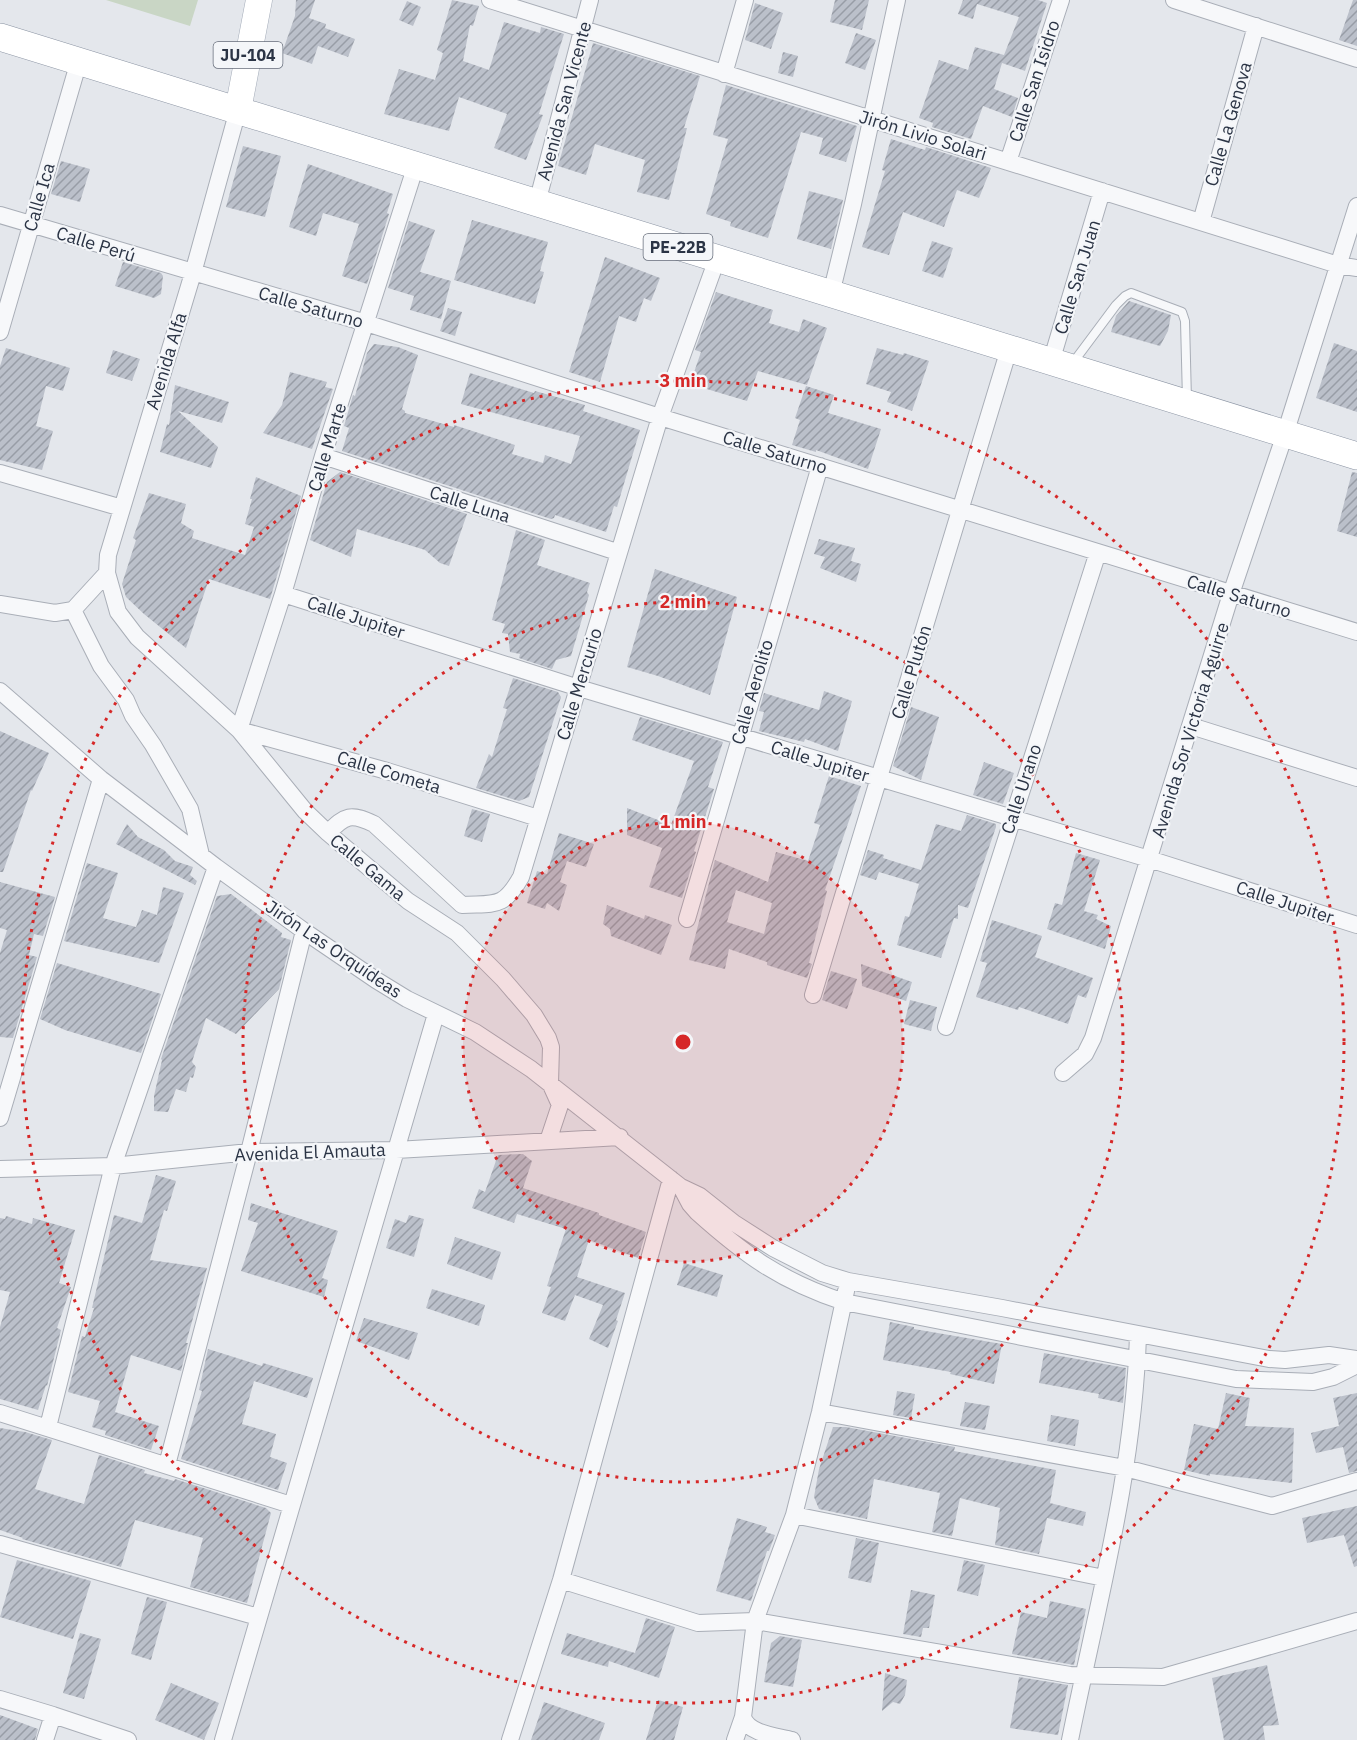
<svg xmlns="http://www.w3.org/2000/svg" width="1357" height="1740" viewBox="0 0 1357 1740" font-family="'IBM Plex Sans',sans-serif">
	<defs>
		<pattern id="building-hatch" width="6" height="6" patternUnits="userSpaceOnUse" patternTransform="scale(1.5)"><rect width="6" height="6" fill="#bbc0ca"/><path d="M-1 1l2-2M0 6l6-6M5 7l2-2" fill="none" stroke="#989da6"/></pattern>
	</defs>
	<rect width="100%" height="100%" fill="#e4e7ec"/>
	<path fill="#c9d6c5" d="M106 0H198L190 26Z"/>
	<path fill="url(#building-hatch)" fill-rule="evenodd" d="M296 0H315L309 18 326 24 325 28 355 39 348 57 318 46 312 64 282 53 295 16Z
		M452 0 479 6 473 26 470 25 463 61 489 70 504 22 540 33 541 27 564 34 539 114 543 115 526 160 494 148 507 114 459 97 449 131 384 114 399 69 435 80 443 53 437 50Z
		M835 0H869L862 30 830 22Z
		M963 0H1038L1047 3 1025 71 1002 63 994 89 1018 98 1012 117 983 106 971 139 932 127 933 123 919 118 939 60 968 70 975 47 1004 55 1019 17 977 4 973 19 958 14Z
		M1353 0H1357V46L1339 40Z
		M407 1 421 7 413 26 399 20Z
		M755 3 783 13 771 49 745 40Z
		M856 33 876 40 865 70 845 63Z
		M593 43 700 76 684 128H687L669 200 637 192 645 160 595 144 586 175 558 166Z
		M783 52 798 56 793 77 778 73Z
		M726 85 857 126 846 162 819 154 823 138 801 132 768 238 730 226 731 222 706 214 728 139 713 135Z
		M891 139 925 150 926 147 991 168 979 198 957 190 944 227 903 212 889 255 862 247 885 171 882 170Z
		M243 146 281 156 265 217 226 207Z
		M61 161 90 169 80 202 51 194Z
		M308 164 393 194 387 213 389 214 367 284 342 276 359 224 323 213 316 236 289 227Z
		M809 191 843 200 831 249 797 239Z
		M472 220 548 242 540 271 544 272 535 304 454 280Z
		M409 221 435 230 420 272 451 281 441 319 410 310 414 296 388 288Z
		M932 241 953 248 943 278 922 271Z
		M605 257 660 278 651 301 644 298 636 322 619 316 600 382 569 372Z
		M123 262 161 273 163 276 161 294 154 298 115 286Z
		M716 292 773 310 769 323 799 332 803 319 827 328 807 385 758 371 747 401 690 384 701 352 695 350Z
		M1129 301 1171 315 1168 331 1160 346 1111 332 1116 316Z
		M448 308 462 312 455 336 440 331Z
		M1334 343 1357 351V412L1316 398Z
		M374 344 398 347 418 355 402 409 405 411V413L454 427V425L515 445 512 454 543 463 545 455 571 464 580 436 461 404 470 373 534 393 535 391 585 405 583 411 640 430 617 507 614 506 606 532 555 515 554 518 551 519 342 451 349 428 344 426 353 395 355 396 367 353Z
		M6 348 70 368 63 391 46 386 36 426 53 431 42 470 0 460V366Z
		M877 348 903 355 904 353 929 361 912 411 887 402 891 392 866 384Z
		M113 350 140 359 132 381 106 373Z
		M290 372 327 382 325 387 333 389 312 449 263 433 282 405Z
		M175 385 229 402 222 423 178 411 218 447 211 468 160 452 167 424 169 425Z
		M806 386 834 395 828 413 881 429 868 469 816 450V452L792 445 800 420 795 418Z
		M340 472 467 514 449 566 440 563 425 550 357 529 351 557 310 540 327 482Z
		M1352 472 1357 473V537L1337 531Z
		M256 477 301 496 270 599 209 579 186 648 144 614 126 597 122 584 136 540 133 538 149 493 186 504 181 523 194 531 192 538 245 555 254 527 245 524 252 499H250Z
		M516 530 545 540 537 565 590 583 587 592 589 595 571 656 556 660 552 669 519 658 520 654 510 652 508 634 502 633 505 624 492 620Z
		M819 539 855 548 851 561 861 564 856 582 820 568 825 557 814 554Z
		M655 569 737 597 710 695 658 676 627 667Z
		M513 678 558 692 561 697 529 797 519 801 476 788 489 754 492 757 507 709 503 708Z
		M824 691 852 701 838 751 805 739 804 742 759 731 764 712 759 711 764 693 819 710Z
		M911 707 939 717 921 780 893 766Z
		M640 717 723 742 708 787 714 789 694 851 696 852 682 898 649 887 662 848 627 835V808L671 825 694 761 632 740Z
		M0 731 49 753 32 791 31 790 3 872H0Z
		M984 762 1014 773 1003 804 973 795Z
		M829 776 861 786 825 890 827 891 809 963 812 964 807 978 767 965V962L729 949 725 969 689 960 715 860 768 882 776 852 808 861 820 825 814 823ZM736 890 772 903 764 934 727 922Z
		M472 809 490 814 482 842 464 836Z
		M967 815 996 824V827L968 908 958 905V919L954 918 941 958 897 945 905 916 909 917 919 884 879 872 876 880 860 875 868 850 884 855 883 858 921 870 936 824 961 831Z
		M127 824 138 837 164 850 175 861 193 867 190 875 197 881 195 885 116 844Z
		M559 833 594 844 586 867 567 861 560 882 567 885 559 911 547 903 545 909 527 903 537 871 547 874Z
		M1076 853 1100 860 1084 911 1098 915 1096 919 1111 926 1105 949 1047 929 1055 903 1062 905Z
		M87 863 118 873 103 918 136 927 142 910 157 915 163 887 184 893 159 963 64 941Z
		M0 882 55 897 43 936 34 934 29 955 37 957 13 1038 0 1037V953L7 930 0 928Z
		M231 894 282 933 281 937 291 940 279 989 236 1034 206 1018 192 1062 196 1067 193 1078 190 1077 186 1092 176 1089 168 1112 154 1111V1096L162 1060 161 1059 217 896Z
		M607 905 644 919 645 915 672 925 661 955 611 936 610 929 603 924Z
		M992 920 1042 936 1035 957 1093 978 1086 998 1078 995 1068 1024 1019 1007 1018 1010 976 997 987 963 980 961Z
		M57 963 161 994 141 1053 65 1030 40 1019Z
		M861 964 912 982 906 1001 862 986Z
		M831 971 857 979 847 1009 822 1000Z
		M910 1000 937 1007 931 1031 904 1024Z
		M523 1154 532 1161 523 1188 599 1213V1215L646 1232 638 1258 589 1240 577 1277 625 1293 616 1320 618 1321 608 1348 589 1339 603 1305 575 1295 565 1321 542 1313 551 1287 547 1286 566 1229 517 1214 514 1223 472 1208 479 1189 485 1192 498 1155Z
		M156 1175 176 1181 167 1211 164 1210 150 1260 207 1268 186 1343H188L181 1371 131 1355 115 1412 159 1426 151 1450 105 1435 106 1431 92 1427 100 1401 68 1392 82 1336 85 1337 94 1308H92L114 1215 142 1223Z
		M251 1203 338 1231 322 1278 328 1280 324 1297 241 1271 258 1223 248 1220Z
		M409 1215 424 1219 414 1257 386 1248 395 1219 406 1223Z
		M6 1216 32 1224 33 1218 75 1230 59 1283 71 1287 57 1328 61 1330 47 1386 46 1385 38 1410 0 1399V1327L10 1292 0 1290V1218L5 1219Z
		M455 1237 501 1252 492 1280 447 1264Z
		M684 1263 723 1275 717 1297 677 1285Z
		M432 1289 485 1305 479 1326 426 1308Z
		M364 1318 418 1333 409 1360 356 1341Z
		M890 1322 914 1327V1329L1002 1344 994 1384 950 1374 951 1372 883 1360Z
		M208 1349 262 1366 263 1363 313 1378 307 1398 254 1381 242 1424 276 1434 270 1457 287 1463 278 1490 181 1459 202 1391 199 1390Z
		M1044 1353 1126 1368 1123 1403 1098 1398 1099 1394 1039 1383Z
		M897 1391 915 1394 911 1418 893 1415Z
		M1226 1393 1250 1398 1245 1426 1294 1428 1292 1483 1210 1474V1476L1184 1470 1194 1424 1218 1429Z
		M1357 1393V1471L1349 1473 1343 1447 1316 1453 1311 1433 1339 1426 1333 1398Z
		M965 1402 990 1406 985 1430 960 1426Z
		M1051 1415 1079 1420 1075 1446 1047 1441Z
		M833 1427H846L955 1447 954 1451 1056 1470 1050 1503 1086 1512 1083 1526 1047 1518 1039 1554 995 1545 1000 1508 960 1498 952 1536 932 1532 940 1493 874 1479 867 1519 819 1509 814 1497 819 1469Z
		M0 1428 25 1432 52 1440 35 1489 84 1504 99 1455 145 1470 144 1473 174 1481 175 1479 266 1508 271 1513 247 1603 190 1587 203 1538 135 1520 121 1567 22 1539 23 1538 0 1530Z
		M1357 1506V1566L1354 1567 1344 1535 1307 1543 1302 1518Z
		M737 1518 767 1527 765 1532 775 1535 769 1551H767L751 1601 716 1591Z
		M856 1538 879 1543 871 1583 848 1578Z
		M17 1560 91 1581 73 1639 0 1617Z
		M964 1560 985 1565 978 1596 957 1591Z
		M911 1590 935 1595 929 1628H923L921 1637 903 1634Z
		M147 1597 167 1602 151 1660 131 1654Z
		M1050 1601 1086 1609 1074 1665 1012 1654 1021 1612 1047 1618Z
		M646 1618 675 1627 659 1678 609 1661 608 1667 561 1654 567 1633 635 1653Z
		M80 1633 101 1639 84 1699 63 1693Z
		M780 1636 802 1640 793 1687 764 1682 771 1643Z
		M1267 1665 1279 1725 1263 1726 1265 1740H1224L1212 1678Z
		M885 1673 907 1680 905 1695 900 1704 893 1702 882 1711Z
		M1019 1677 1068 1685 1058 1735 1010 1728Z
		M171 1683 219 1703 204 1740 155 1720Z
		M658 1700 683 1707 674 1740H646Z
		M544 1702 605 1723 599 1740H531Z
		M0 1715 38 1729 35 1740H0Z"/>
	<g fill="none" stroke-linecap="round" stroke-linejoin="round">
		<defs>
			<path id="service" d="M1072 364 1116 305 1125 296 1131 293 1182 312 1185 321 1187 400"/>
			<path id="minor" d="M490 0 1338 265 1357 268
				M1174 0 1357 59
				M724 74 745 0
				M238 110 193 273 108 555 107 573 118 612 137 637 239 730 305 811 328 833 408 901 457 933 503 979 534 1015 548 1038 551 1047 550 1083 560 1105 548 1141
				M1008 162 1061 0
				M416 165 323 456 283 594 239 730 387 771 538 818
				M537 203 590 0
				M0 215 366 323 660 417 1357 632
				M1201 222 1256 26
				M831 294 853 204 897 0
				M0 332 79 61
				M1051 362 1102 191
				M323 456 617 552
				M0 473 122 508
				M107 573 73 610 101 666 126 700 133 716 153 745 190 809 201 855
				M283 594 579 688 1149 859 1357 925
				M0 604 55 613 73 610
				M0 691 101 779 216 867 304 931 376 980 407 999 475 1032 531 1069 681 1187 700 1196 734 1223 773 1248 822 1273 848 1281 1002 1308 1269 1359 1285 1360 1329 1355 1357 1359
				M1191 726 1357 778
				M328 833C345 815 351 813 374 824L462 905C495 903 503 909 521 877L660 417 717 259
				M687 919 820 466
				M813 995 1009 349
				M946 1027 1098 552
				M1063 1073 1085 1054 1093 1038 1231 594 1285 434 1357 206
				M0 1118 101 779
				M0 1169 113 1166 249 1152 396 1150 620 1137
				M681 1187 690 1204 697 1212C746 1256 781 1281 844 1302L1236 1379 1313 1382 1333 1377 1357 1365
				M820 1412 1125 1468 1272 1506 1357 1481
				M0 1413 291 1505
				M48 1427 113 1166 216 867
				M167 1465 249 1152 304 931
				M794 1515 1104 1578
				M0 1544 258 1617
				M561 1580 698 1623 755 1621 1070 1675 1163 1677 1357 1621
				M0 1699 53 1715 45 1740
				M53 1715 128 1740
				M223 1740 436 1014
				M510 1740 561 1580 671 1179
				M735 1740 743 1717
				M792 1740C777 1736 748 1734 743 1717L755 1621 794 1515 820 1412 846 1291
				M1070 1740C1097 1606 1134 1472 1138 1335"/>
			<path id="primary" d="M238 110 259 0"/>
			<path id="trunk" d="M0 37 1357 456"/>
		</defs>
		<use href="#service" stroke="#a9aeb7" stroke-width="10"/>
		<use href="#minor" stroke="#a9aeb7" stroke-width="18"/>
		<use href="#primary" stroke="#a3abb8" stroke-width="27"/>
		<use href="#trunk" stroke="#8b94a3" stroke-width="28"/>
		<use href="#service" stroke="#f7f8fa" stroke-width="8"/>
		<use href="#minor" stroke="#f7f8fa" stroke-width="16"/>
		<use href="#primary" stroke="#fff" stroke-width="26"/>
		<use href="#trunk" stroke="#fff" stroke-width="27"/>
	</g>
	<circle cx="683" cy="1042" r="220" fill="#d62828" fill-opacity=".12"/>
	<g fill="none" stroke="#d62828" stroke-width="3" stroke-dasharray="3 6">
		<circle cx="683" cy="1042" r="220"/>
		<circle cx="683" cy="1042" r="440"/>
		<circle cx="683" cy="1042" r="661"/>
	</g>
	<g text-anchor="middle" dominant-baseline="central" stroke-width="4.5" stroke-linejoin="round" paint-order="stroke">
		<g fill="#f4f6f9" stroke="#676e7b" stroke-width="1.5">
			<rect x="213.5" y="42" width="69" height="26" rx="4.5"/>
			<rect x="643.5" y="234" width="69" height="26" rx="4.5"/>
		</g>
		<g font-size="16" font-weight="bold" fill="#2b3445">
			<text x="248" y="55">JU-104</text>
			<text x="678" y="247">PE-22B</text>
		</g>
		<g font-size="18" fill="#2b3445" stroke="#f4f6f9">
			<text transform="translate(1034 81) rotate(-72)">Calle San Isidro</text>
			<text transform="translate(564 101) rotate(-75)">Avenida San Vicente</text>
			<text transform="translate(1228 124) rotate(-74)">Calle La Genova</text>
			<text transform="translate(923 135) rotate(17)">Jirón Livio Solari</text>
			<text transform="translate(39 197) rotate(-74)">Calle Ica</text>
			<text transform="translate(96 244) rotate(17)">Calle Perú</text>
			<text transform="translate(1077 277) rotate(-73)">Calle San Juan</text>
			<text transform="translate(311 307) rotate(16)">Calle Saturno</text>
			<text transform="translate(166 361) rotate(-73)">Avenida Alfa</text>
			<text transform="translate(327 447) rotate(-73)">Calle Marte</text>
			<text transform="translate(775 452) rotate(17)">Calle Saturno</text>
			<text transform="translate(470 504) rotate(18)">Calle Luna</text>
			<text transform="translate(1239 596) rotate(17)">Calle Saturno</text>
			<text transform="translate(356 617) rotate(18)">Calle Jupiter</text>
			<text transform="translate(911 672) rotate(-73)">Calle Plutón</text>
			<text transform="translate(579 684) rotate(-73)">Calle Mercurio</text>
			<text transform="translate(752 692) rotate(-74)">Calle Aerolito</text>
			<text transform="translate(1190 730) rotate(-73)">Avenida Sor Victoria Aguirre</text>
			<text transform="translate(820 761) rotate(17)">Calle Jupiter</text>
			<text transform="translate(389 772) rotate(17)">Calle Cometa</text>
			<text transform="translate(1021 789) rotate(-72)">Calle Urano</text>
			<text transform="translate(368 867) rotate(40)">Calle Gama</text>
			<text transform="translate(1285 902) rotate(18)">Calle Jupiter</text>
			<text transform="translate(334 949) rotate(34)">Jirón Las Orquídeas</text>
			<text transform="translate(310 1152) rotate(-2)">Avenida El Amauta</text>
		</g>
	</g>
	<circle cx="683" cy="1042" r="9" fill="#d62828" stroke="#f4f6f9" stroke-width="3"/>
	<g font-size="18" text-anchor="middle" font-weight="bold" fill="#d62828" stroke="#f4f6f9" stroke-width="4.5" stroke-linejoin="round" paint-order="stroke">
		<text x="683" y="387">3 min</text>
		<text x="683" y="608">2 min</text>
		<text x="683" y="828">1 min</text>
	</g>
</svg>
